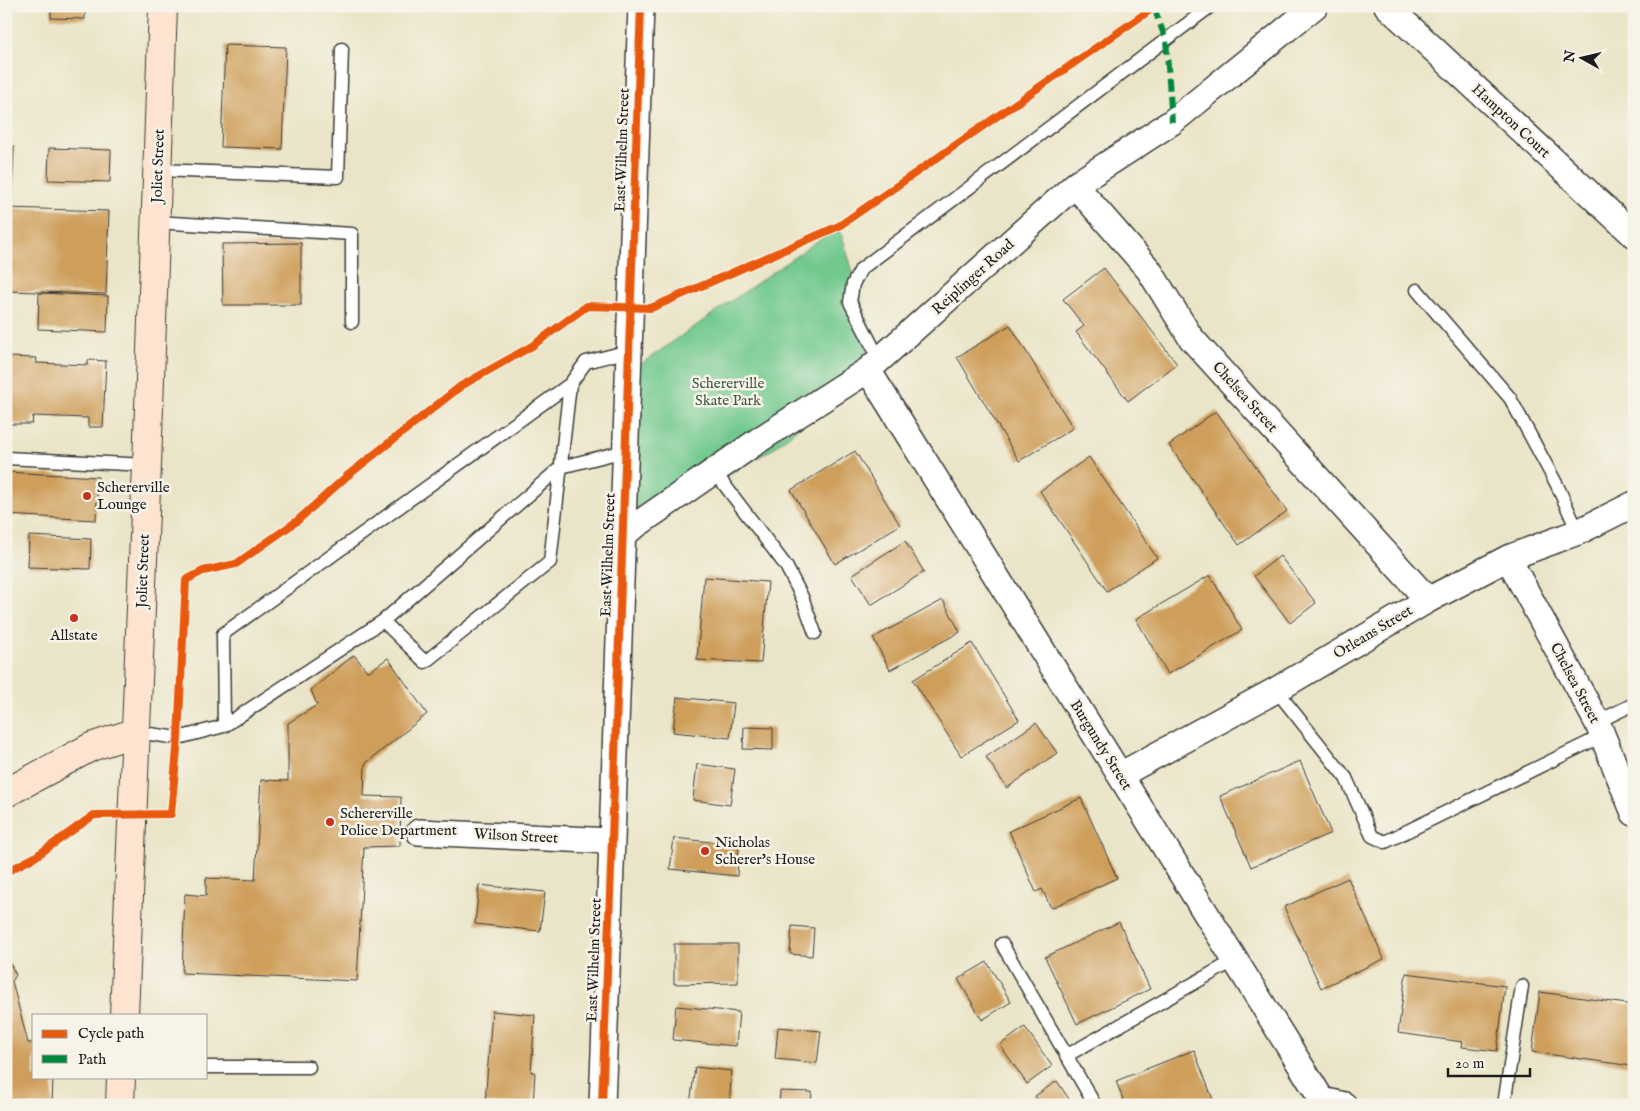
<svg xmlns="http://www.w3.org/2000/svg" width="1640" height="1111" viewBox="0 0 1640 1111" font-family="'IM FELL English',serif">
	<rect width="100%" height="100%" fill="#f7f3e8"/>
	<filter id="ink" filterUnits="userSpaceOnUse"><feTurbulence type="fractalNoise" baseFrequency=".02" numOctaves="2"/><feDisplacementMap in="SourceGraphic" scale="10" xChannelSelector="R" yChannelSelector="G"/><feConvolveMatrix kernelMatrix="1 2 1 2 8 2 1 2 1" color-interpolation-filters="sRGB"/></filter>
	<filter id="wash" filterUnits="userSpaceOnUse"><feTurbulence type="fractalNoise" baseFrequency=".0096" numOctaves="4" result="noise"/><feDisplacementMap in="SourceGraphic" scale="20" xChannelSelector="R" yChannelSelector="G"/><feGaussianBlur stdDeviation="1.12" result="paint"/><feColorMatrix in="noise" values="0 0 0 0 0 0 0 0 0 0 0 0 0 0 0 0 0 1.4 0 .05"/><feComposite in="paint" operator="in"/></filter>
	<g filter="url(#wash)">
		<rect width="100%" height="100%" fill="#eae5c8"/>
		<path fill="#71c98f" stroke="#467256" d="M839 226 880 361 771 450 622 535 628 373Z"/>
		<g id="blocks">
			<path fill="#ce9e5a" d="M51 6H85V19L51 18Z
				M225 45 286 47 282 149 221 147Z
				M6 145 14 146 12 199H6Z
				M49 148 111 150 110 182 48 180Z
				M6 208 109 211 106 294 6 291Z
				M301 243V305H223L222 244Z
				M1104 268 1177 364 1128 401 1076 332 1084 326 1063 299Z
				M39 293 108 296 107 332 38 329Z
				M1010 325 1073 428 1019 461 957 357Z
				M6 357 37 358 36 363 88 365V360L106 361 103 427H88V418L33 416 32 424H6Z
				M1216 411 1287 511 1239 545 1169 445Z
				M855 451 900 525 835 564 791 490Z
				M1089 457 1157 558 1107 591 1040 491Z
				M6 472 98 477 96 520 6 515Z
				M29 536 91 539 90 569 28 567Z
				M905 541 924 572 871 605 852 575Z
				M1280 556 1316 603 1290 623 1254 576Z
				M1210 575 1242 630 1168 674 1136 619Z
				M704 577 768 582 761 663 697 660Z
				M943 600 960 632 890 670 873 638Z
				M972 643 1019 720 961 756 913 680Z
				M354 655 368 672 388 658 427 714 365 764 364 796 401 797 400 846 364 847 357 981 182 973 185 894 206 896V878L255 880 261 780 288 781V723L317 705 311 690Z
				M677 697 734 703 730 738 673 732Z
				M1036 723 1057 753 1007 788 986 757Z
				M744 727 773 728V750L743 749Z
				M1300 761 1331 833 1251 867 1220 796Z
				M697 764 735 769 730 805 693 800Z
				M1081 798 1117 878 1051 908 1042 889 1036 892 1009 831Z
				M674 838 739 845 737 876 670 869Z
				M1348 878 1384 959 1321 988 1284 907Z
				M479 885 545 892 540 931 475 924Z
				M1119 922 1150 989 1077 1024 1045 957Z
				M792 926 814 928 812 956 790 954Z
				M674 944H738V983L674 984Z
				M6 956 16 975 12 981 28 1043H34V1077H53L52 1105H6Z
				M987 962 1011 1002 982 1020 958 979Z
				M1406 973 1505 986 1497 1051 1462 1047 1463 1042 1398 1033Z
				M1540 992 1634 1005V1054L1632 1066 1532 1052Z
				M676 1006 739 1012 736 1046 673 1040Z
				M492 1011 535 1015 531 1072H535L533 1105 485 1103Z
				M778 1027 821 1031 817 1063 775 1059Z
				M1025 1027 1052 1066 1027 1084 1000 1045Z
				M1194 1050 1215 1105H1125L1116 1081Z
				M695 1067 732 1071 729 1105H690Z
				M1057 1081 1073 1105H1041L1035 1096Z
				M780 1091 812 1092 811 1105H779Z"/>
		</g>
	</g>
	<g filter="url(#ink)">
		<use href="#blocks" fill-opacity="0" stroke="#3b3a36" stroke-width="1"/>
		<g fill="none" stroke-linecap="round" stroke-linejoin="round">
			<defs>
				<path id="lane" d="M158 170 338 177 342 49
					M156 222 352 234V322
					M1417 290 1510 398 1557 485 1578 532
					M880 361 850 302 853 284 861 269 1211 6
					M570 384 586 362 629 351
					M6 458 147 465
					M714 471 786 566 802 597 815 633
					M383 621 561 467 625 451
					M1276 690 1346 778 1372 836 1385 842 1602 736
					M1597 722 1634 704
					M136 732 178 738 224 726 223 634 570 384 550 562 425 662 383 621 224 726
					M1002 944 1095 1105
					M1066 1056 1235 960
					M206 1067H309
					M1504 1105 1522 986"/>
				<path id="street" d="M1387 6 1634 235
					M1075 185 1149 270 1191 338 1428 600
					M868 370 1322 1100 1344 1105
					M622 535 759 440 868 370 1075 185 1172 122 1315 6
					M1508 558 1597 722 1634 813
					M1120 775 1276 690 1428 600 1508 558 1578 532 1634 504
					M419 832 612 841
					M602 1105 612 841 641 6"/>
				<path id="secondary" d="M6 793 91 747 136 732
					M124 1015 147 465 163 6
					M120 1105 121 1077"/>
			</defs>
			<use href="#lane" stroke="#3b3a36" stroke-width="15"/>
			<use href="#street" stroke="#3b3a36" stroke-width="28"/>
			<use href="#secondary" stroke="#3b3a36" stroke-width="30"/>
			<use href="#lane" stroke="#fff" stroke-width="12"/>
			<use href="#street" stroke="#fff" stroke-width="25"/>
			<use href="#secondary" stroke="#fde4d0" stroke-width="28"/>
			<path stroke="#00873e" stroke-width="6" stroke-dasharray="12 6" stroke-linecap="butt" d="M1154 8 1166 40 1172 122"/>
			<defs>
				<path id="cycleway" d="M6 872 35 857 94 815 171 814 178 738 186 580 203 571 236 564 297 521 347 476 461 386 532 346 587 306 651 308 839 226 1156 6
					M602 1105 612 841 641 6"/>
			</defs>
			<use href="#cycleway" stroke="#f7f3e8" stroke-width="11"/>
			<use href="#cycleway" stroke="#e8590c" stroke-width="8"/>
		</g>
	</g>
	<g fill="#c8321e" stroke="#f7f3e8" stroke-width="2">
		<circle cx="87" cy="496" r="5"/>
		<circle cx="74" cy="618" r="5"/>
		<circle cx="330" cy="822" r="5"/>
		<circle cx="705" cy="851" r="5"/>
	</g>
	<g text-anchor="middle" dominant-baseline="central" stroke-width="5" stroke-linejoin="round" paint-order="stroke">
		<g font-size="15" fill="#1c1c1c" stroke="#f7f3e8">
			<text transform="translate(1511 121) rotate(43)">Hampton Court</text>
			<text transform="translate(622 150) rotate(-88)">East Wilhelm Street</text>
			<text transform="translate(158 166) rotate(-88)">Joliet Street</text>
			<text transform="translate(973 277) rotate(-42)">Reiplinger Road</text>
			<text transform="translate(1245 397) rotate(48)">Chelsea Street</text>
			<text transform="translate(608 555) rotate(-88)">East Wilhelm Street</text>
			<text transform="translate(143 571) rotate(-88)">Joliet Street</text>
			<text transform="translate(1373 632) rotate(-31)">Orleans Street</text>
			<text transform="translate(1575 683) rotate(62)">Chelsea Street</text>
			<text transform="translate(1101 745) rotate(58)">Burgundy Street</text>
			<text transform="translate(516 836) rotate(3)">Wilson Street</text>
			<text transform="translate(594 960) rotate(-88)">East Wilhelm Street</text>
		</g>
		<g font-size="15" fill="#3a5944" stroke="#f7f3e8">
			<text x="728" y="383">Schererville<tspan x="728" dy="17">Skate Park</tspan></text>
		</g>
		<g font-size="15" fill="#1c1c1c" stroke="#f7f3e8" text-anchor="start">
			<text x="97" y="487">Schererville<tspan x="97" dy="17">Lounge</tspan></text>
			<text x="74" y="635" text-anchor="middle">Allstate</text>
			<text x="340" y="813">Schererville<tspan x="340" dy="17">Police Department</tspan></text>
			<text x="715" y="842">Nicholas<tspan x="715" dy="17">Scherer's House</tspan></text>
		</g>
	</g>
	<rect width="1640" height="1111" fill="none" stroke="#f7f3e8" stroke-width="25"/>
	<rect x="32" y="1014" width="175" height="65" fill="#f7f3e8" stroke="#9f9d96"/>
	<rect x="42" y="1030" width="25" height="8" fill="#e8590c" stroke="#9f9d96"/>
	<text x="78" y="1038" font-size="15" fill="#1c1c1c">Cycle path</text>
	<rect x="42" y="1055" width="25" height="8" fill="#00873e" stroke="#9f9d96"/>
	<text x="78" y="1064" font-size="15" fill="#1c1c1c">Path</text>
	<g transform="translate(1582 58) rotate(278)" stroke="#f7f3e8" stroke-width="4" paint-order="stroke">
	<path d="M0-4L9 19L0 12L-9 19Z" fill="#1c1c1c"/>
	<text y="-8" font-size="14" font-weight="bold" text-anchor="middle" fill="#1c1c1c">N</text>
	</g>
	<path d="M1448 1068v8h82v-8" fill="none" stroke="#1c1c1c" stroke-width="2.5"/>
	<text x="1455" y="1068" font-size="15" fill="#1c1c1c" stroke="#f7f3e8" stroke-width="4" paint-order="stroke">20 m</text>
</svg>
